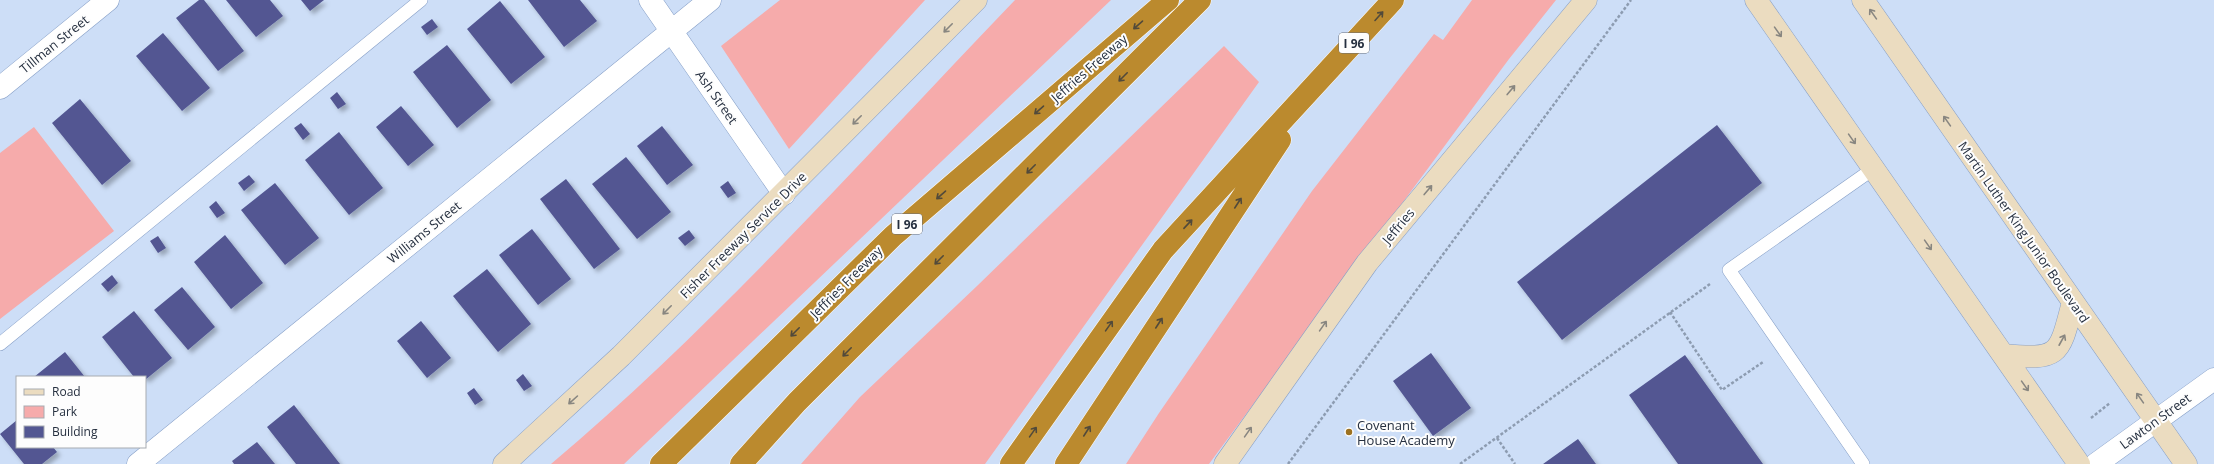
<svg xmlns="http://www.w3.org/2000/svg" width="2214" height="464" viewBox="0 0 2214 464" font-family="'Open Sans',sans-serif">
	<defs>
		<filter id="shadow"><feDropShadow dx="3.5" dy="3.5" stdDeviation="2" flood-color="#0004"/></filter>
	</defs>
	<rect width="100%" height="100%" fill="#cddef7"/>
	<path fill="#f6abab" d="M780 0H925L789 149 721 46Z
		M1015 0H1111L624 464H551C718 323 863 158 1015 0Z
		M1472 0H1556L1509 59 1209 464H1126L1159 413 1312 191 1434 34 1443 40Z
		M1224 46 1259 82 985 464H801L860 397 977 286Z
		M34 127 114 231 0 319V153Z"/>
	<path fill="#535792" filter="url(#shadow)" d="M199 0H204L244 51 218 71 176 18Z
		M226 0H270L283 16 256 37Z
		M301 0H324L310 11Z
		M528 0H580L597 21 564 47Z
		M500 1 545 57 511 84 467 29Z
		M432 19 438 27 427 35 421 27Z
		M163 33 210 88 182 111 136 56Z
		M447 45 491 100 457 128 413 72Z
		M337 92 346 104 338 109 330 98Z
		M80 99 131 161 102 185 52 123Z
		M401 106 434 145 408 166 376 127Z
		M301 123 310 134 303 140 294 128Z
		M1717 125 1762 183 1562 340 1517 282Z
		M662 126 693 165 667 185 637 146Z
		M339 132 383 188 349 215 305 160Z
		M626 157 671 212 637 239 592 184Z
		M249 175 255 182 244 191 238 183Z
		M566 179 620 249 594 269 540 199Z
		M728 181 736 193 728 198 720 187Z
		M275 183 319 238 285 265 241 210Z
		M216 201 225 213 217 218 209 207Z
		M532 229 571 279 538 305 499 255Z
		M689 230 695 238 685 246 678 238Z
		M225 235 263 283 231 309 194 262Z
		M158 236 166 248 158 253 150 241Z
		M487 269 531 324 498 352 453 296Z
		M112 275 118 283 108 292 101 284Z
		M182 287 215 327 188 350 154 310Z
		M134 311 172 358 145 380V377H134L102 337Z
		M421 321 451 358 427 378 397 341Z
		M65 352 85 377H34Z
		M1431 353 1471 408 1433 436 1393 381Z
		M1685 355 1763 464H1678L1629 395Z
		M523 374 532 386 524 391 516 380Z
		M474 388 483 400 475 405 467 393Z
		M294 405 340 464H296L267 427Z
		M17 420V447H53L57 452 42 464H24L0 434Z
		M1578 439 1596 464H1543Z
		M257 442 275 464H234L232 461Z"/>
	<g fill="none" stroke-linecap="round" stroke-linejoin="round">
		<defs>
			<path id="lane" d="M0 344 421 0
				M1863 464 1729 270 1873 169"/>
			<path id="street" d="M650 0 784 194
				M0 88 108 0
				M138 464 710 0
				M2096 464 2214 379"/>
			<path id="secondary" d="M1756 0 2079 464
				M1863 0 2186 464
				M2003 355C2060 360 2059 356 2073 302
				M504 464 621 356 976 0
				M1225 464 1367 263 1586 0"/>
			<path id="highway" d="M661 464 893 236 1168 0
				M741 464 797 402 1200 0
				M1011 464 1163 250 1393 0
				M1066 464 1280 140"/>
		</defs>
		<use href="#lane" stroke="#869fc7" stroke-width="14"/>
		<use href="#street" stroke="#869fc7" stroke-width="23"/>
		<use href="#secondary" stroke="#869fc7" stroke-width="23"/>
		<use href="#highway" stroke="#fff" stroke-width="23"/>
		<path stroke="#8d9cb1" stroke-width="2.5" stroke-dasharray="3 2" stroke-linecap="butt" d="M1670 312 1722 390 1763 362
			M2091 418 2110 403
			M1497 438 1515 464
			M1288 464 1631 0
			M1460 464 1710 284"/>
		<use href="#lane" stroke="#fff" stroke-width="13"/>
		<use href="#street" stroke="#fff" stroke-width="22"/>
		<use href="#secondary" stroke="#ebdcc0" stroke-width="22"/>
		<use href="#highway" stroke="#bb8a2e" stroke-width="22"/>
	</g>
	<defs><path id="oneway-shaft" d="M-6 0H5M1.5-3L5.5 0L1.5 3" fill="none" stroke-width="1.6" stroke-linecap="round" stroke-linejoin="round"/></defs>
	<g stroke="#888680">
		<use href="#oneway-shaft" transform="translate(1873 14) rotate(-125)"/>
		<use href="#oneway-shaft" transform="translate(948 28) rotate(135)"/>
		<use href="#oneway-shaft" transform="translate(1778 32) rotate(55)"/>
		<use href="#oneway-shaft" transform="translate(1511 90) rotate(-50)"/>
		<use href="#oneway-shaft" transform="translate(857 120) rotate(135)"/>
		<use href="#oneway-shaft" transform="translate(1947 121) rotate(-125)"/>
		<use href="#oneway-shaft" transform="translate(1852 139) rotate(55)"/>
		<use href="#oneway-shaft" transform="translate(1428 190) rotate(-50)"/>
		<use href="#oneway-shaft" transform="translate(1928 245) rotate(55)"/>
		<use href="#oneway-shaft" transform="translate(667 310) rotate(135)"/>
		<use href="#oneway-shaft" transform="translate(1323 326) rotate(-55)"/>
		<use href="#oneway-shaft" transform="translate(2062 340) rotate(-61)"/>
		<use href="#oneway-shaft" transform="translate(2025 386) rotate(55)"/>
		<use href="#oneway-shaft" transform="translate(2140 398) rotate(-125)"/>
		<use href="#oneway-shaft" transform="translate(573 400) rotate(138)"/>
		<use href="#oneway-shaft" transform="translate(1248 432) rotate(-55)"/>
	</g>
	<g stroke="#524a3a">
		<use href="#oneway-shaft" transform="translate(1379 16) rotate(-48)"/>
		<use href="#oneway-shaft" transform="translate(1138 25) rotate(139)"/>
		<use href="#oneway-shaft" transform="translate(1123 77) rotate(135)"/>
		<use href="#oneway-shaft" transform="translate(1039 110) rotate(139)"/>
		<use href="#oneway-shaft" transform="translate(1031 169) rotate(135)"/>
		<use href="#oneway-shaft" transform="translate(941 195) rotate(139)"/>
		<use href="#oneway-shaft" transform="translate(1238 203) rotate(-57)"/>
		<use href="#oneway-shaft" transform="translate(1188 224) rotate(-47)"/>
		<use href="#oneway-shaft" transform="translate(939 260) rotate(135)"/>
		<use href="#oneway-shaft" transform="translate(1159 323) rotate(-57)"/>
		<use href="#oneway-shaft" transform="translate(1109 326) rotate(-55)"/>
		<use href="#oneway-shaft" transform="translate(795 332) rotate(135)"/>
		<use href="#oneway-shaft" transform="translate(847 352) rotate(135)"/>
		<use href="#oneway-shaft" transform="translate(1087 431) rotate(-57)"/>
		<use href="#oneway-shaft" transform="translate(1033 432) rotate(-55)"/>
	</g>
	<circle fill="#9c7120" stroke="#fdfdfd" stroke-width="1.5" cx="1349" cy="432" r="4"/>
	<g text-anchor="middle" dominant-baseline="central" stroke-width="4" stroke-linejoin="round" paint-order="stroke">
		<g fill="#fdfdfd" stroke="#666d78" stroke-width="1">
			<rect x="1339" y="33" width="30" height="20" rx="3"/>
			<rect x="892" y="214" width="30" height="20" rx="3"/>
		</g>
		<g font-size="12" font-weight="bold" fill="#252f3f">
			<text x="1354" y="43">I 96</text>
			<text x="907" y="224">I 96</text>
		</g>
		<g font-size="13" fill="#252f3f" stroke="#fdfdfd">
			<text transform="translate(54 44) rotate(-39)">Tillman Street</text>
			<text transform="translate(1089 68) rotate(-41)">Jeffries Freeway</text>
			<text transform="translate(717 97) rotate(55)">Ash Street</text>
			<text transform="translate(1398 226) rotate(-50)">Jeffries</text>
			<text transform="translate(424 232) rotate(-39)">Williams Street</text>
			<text transform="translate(2024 232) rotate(55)">Martin Luther King Junior Boulevard</text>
			<text transform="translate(743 235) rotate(-45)">Fisher Freeway Service Drive</text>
			<text transform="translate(846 282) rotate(-45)">Jeffries Freeway</text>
			<text transform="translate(2155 421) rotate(-36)">Lawton Street</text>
		</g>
		<g font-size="13" fill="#252f3f" stroke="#fdfdfd" text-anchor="start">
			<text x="1357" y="425">Covenant<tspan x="1357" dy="15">House Academy</tspan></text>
		</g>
	</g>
	<rect x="16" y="376" width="130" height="72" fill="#fdfdfd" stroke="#a7abb1"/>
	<rect x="24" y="389" width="20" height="6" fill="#ebdcc0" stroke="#a7abb1"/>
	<text x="52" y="396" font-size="12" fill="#252f3f">Road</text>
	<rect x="24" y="406" width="20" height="12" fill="#f6abab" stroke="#a7abb1"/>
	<text x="52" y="416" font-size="12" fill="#252f3f">Park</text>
	<rect x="24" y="426" width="20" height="12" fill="#535792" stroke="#a7abb1"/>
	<text x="52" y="436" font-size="12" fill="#252f3f">Building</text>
</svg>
